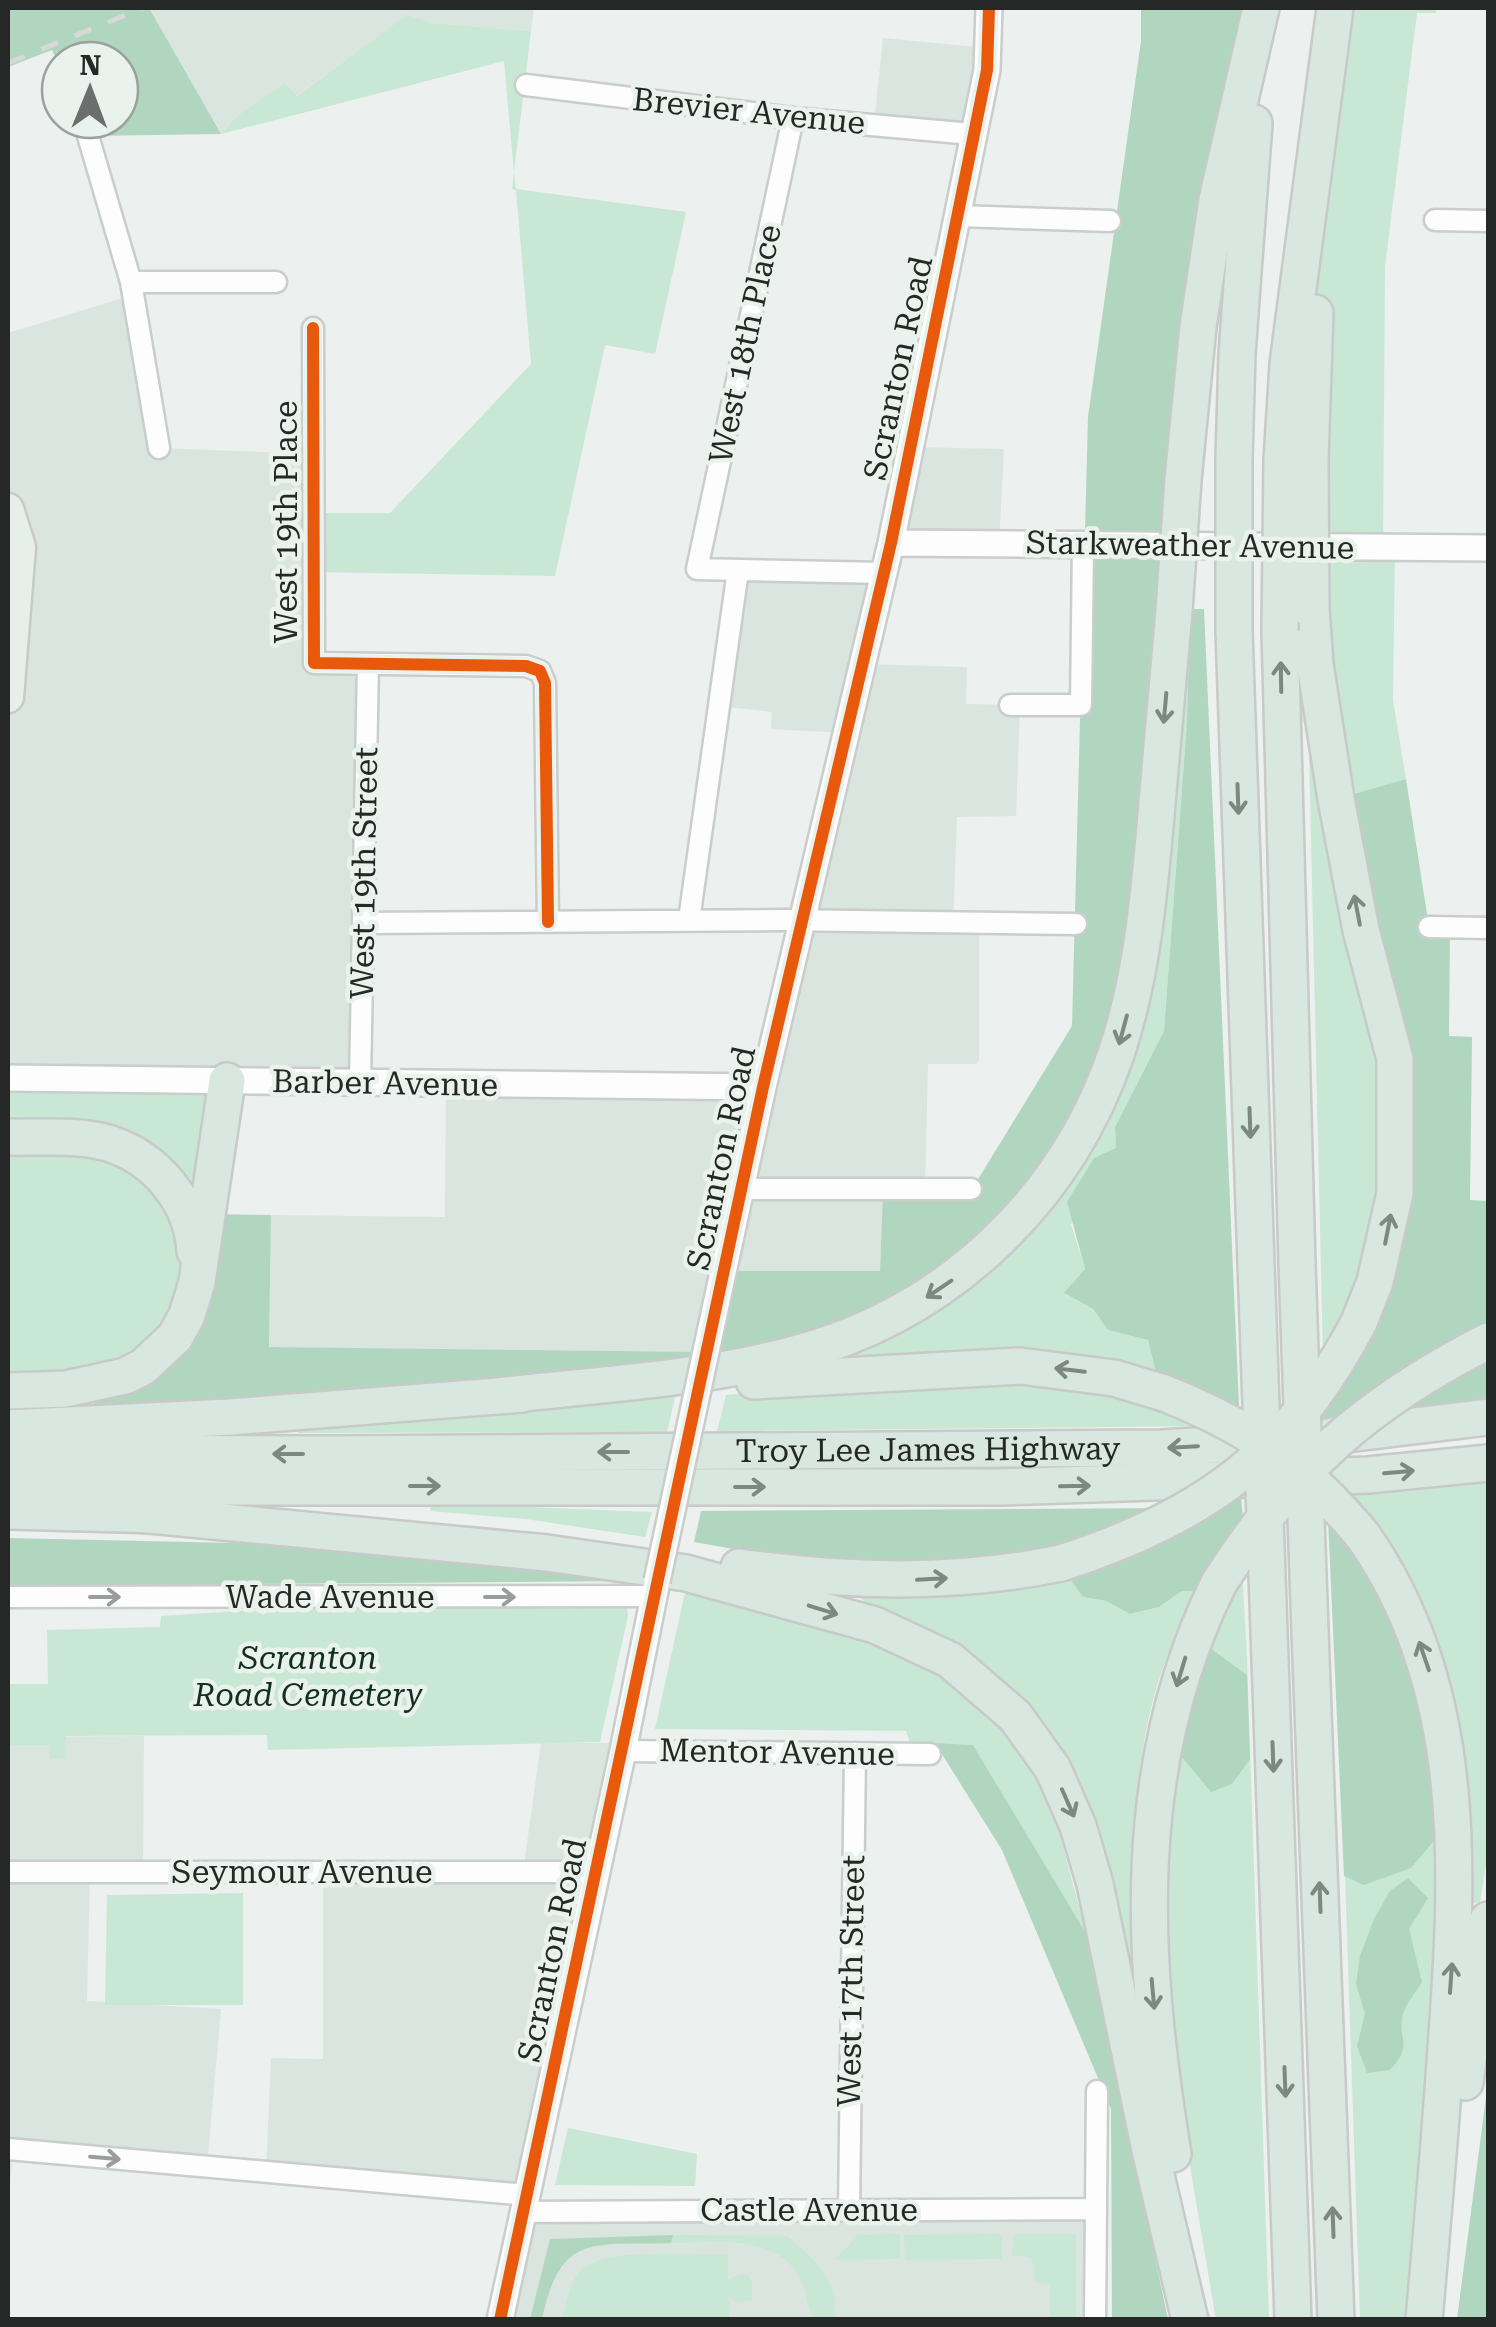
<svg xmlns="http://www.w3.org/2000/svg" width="1496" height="2327" viewBox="0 0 1496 2327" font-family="'Roboto Serif',serif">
	<rect width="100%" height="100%" fill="#ecf0ee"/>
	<path fill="#dbe5df" d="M148 8H534L531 31 432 23 407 16 296 96 284 84 238 115 221 134Z
		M883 38 987 48 972 134 874 125Z
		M133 295 159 448 312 454 314 662 368 664 360 1082 8 1078V333Z
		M910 447 1004 449 999 544 891 543Z
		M738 570 883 573 863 664 967 667 966 704 1020 705 1016 816 957 817 953 923 979 924V1060L976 1064H928L925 1189 883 1190 880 1271H725L706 1352 269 1347 271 1215 445 1217 446 1084 763 1087 845 733 771 729 772 712 719 706Z
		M144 1736 143 1872H90L87 2001 221 2009 207 2167 13 2151 8 2207V1737Z
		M541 1743H625L527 2195 266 2172 271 2058 323 2059V1872H523Z
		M1096 2209 1095 2319 500 2320 523 2212Z"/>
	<path fill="#c9e7d5" d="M1335 8H1436V13H1417L1385 266 1383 546 1395 547 1393 700 1406 779 1336 799 1314 340Z
		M407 15 432 23 531 31 514 172 516 189 686 212 655 354 605 345 555 576 312 572V513H390L531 364 516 190 512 189 514 172 504 61 221 134 238 115 285 83 297 96Z
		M1189 656 1187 721 1164 1031 1115 1127 1116 1148 1071 1224 1085 1269 1065 1294 1093 1309 1108 1330 1148 1340 1156 1372C1046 1336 922 1358 808 1365L997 1260Z
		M1309 752 1313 758 1381 1051 1388 1135 1368 1263 1323 1357Z
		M8 1078 227 1081 222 1123 161 1352 8 1391Z
		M922 1380 1094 1385 1208 1426 717 1431 726 1395Z
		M675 1397 667 1432 298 1433V1428Z
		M1488 1480V1853L1480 1902 1469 1904C1470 1802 1467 1704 1425 1609 1407 1568 1376 1529 1350 1493Z
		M429 1503 652 1512 645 1537 526 1519 431 1511Z
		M1328 1518 1359 1546 1446 1873 1413 2319H1360L1342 1787Z
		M1242 1569 1247 1657 1269 2319 1216 2320 1173 2066 1166 1994 1165 1829 1184 1712Z
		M1068 1577 1083 1597 1106 1601 1130 1614 1159 1607 1182 1591H1200C1124 1709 1132 1861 1135 1995L1096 1824 1067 1768 894 1621 865 1604 861 1597 953 1596 1000 1591Z
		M686 1588 838 1626 943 1671 1020 1745 1049 1794 1086 1933 973 1745 910 1743 906 1731 655 1729Z
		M275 1605H627L628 1616 600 1742 268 1750 267 1735 66 1736 65 1759 50 1758 49 1745H8V1684H48L47 1630 160 1627 161 1616 254 1610 263 1615Z
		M243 1893V2005H105L107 1895Z
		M568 2128 697 2154 695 2186 555 2185Z
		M900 2234V2259L835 2260 858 2235Z
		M998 2234 1002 2237V2259L905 2260 904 2235Z
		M1014 2234H1076V2319H1050V2284L1035 2283V2268L1030 2258 1012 2255Z
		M673 2235 788 2236C819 2265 834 2273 836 2318H813C807 2306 807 2292 801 2280 777 2232 715 2243 671 2243Z
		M728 2254V2279L741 2274 748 2275 752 2282V2300L738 2302 729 2298V2319H562C567 2303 569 2281 582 2269 607 2247 693 2255 728 2254Z"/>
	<path fill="#b0d6bf" d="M8 8H149L221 134 88 136 81 120H120V60H60V68L52 50 8 67Z
		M1141 8H1261L1217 200 1132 992 1033 1203 831 1343 93 1424 95 1385 161 1352 208 1214 271 1215 269 1347 705 1352 724 1271H880L883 1190 972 1189 1072 1026 1088 417 1141 41Z
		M1190 609H1204L1239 1406 1156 1372 1148 1340 1108 1330 1093 1309 1064 1293 1085 1269 1067 1202 1094 1158 1116 1148 1115 1127 1164 1031 1187 721Z
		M1406 779 1429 927H1450L1449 1036 1472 1037 1470 1200 1488 1201V1341L1300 1439 1327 1378 1397 1156 1336 799Z
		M1488 1357V1399L1397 1411Z
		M1241 1495 1243 1519 1209 1568 1200 1591H1182L1159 1607 1130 1614 1106 1601 1083 1597 1068 1577C1130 1558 1190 1536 1241 1495Z
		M1169 1508 1019 1560 903 1565 790 1559 694 1542 701 1511Z
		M1328 1518 1359 1546 1418 1669 1443 1830 1411 1868 1364 1885 1344 1876Z
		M8 1538 365 1546 633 1581 8 1586Z
		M1206 1645 1247 1675 1250 1759 1232 1784 1211 1792 1176 1750Z
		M935 1743 973 1745 1086 1933 1168 2319H1112L1111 2109 1002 1850Z
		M1408 1878 1428 1898 1409 1929 1422 1982C1416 1992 1404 2006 1402 2018 1399 2043 1413 2045 1390 2070L1367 2073 1357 2046 1365 2014 1356 1984 1360 1956 1374 1919 1390 1891Z
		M1488 2082V2319H1457Z
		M673 2235 671 2243C594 2246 561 2231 542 2319H530L550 2239Z"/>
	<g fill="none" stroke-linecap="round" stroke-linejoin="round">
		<defs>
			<path id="minor" d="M526 85 793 118 972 134
				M793 118 697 569 883 573
				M88 136 131 282 159 448
				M958 216 1110 221
				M1435 220 1488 221
				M131 282H276
				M313 328 314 663 526 666 540 671 545 683 548 922
				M1010 705H1081L1083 544
				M689 920 738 570
				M363 923 783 920 1076 924
				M1429 927 1488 928
				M360 1082 368 664
				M743 1189H971
				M8 1597 653 1596
				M623 1751 930 1754
				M8 1872H597
				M8 2149 527 2195
				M849 2210 855 1753
				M523 2212 1096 2209
				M1095 2320 1097 2091"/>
			<path id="tertiary" d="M891 543 1488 548
				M8 1078 763 1087
				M708 1342 763 1087 891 543 987 70 989 8
				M500 2320 623 1751 657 1581"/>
			<path id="primary" d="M8 509 20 547 8 697"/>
			<g id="motorway">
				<path d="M1234 459 1237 354 1254 123"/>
				<path d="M1310 459 1315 313"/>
				<path d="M1282 460 1288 364 1335 8"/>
				<path d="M1183 480 1198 327 1217 200 1261 8"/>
				<path d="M1311 610 1315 664 1336 799 1361 930 1395 1059V1193L1375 1282 1359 1322"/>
				<path d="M1234 631 1257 1292"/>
				<path d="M1280 631 1297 1264"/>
				<path d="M8 1137C40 1138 77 1134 108 1143 156 1158 192 1201 195 1251"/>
				<path d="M754 1381 1020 1366 1114 1378 1164 1393"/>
				<path d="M8 1391 66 1389 125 1376 143 1367 175 1337 187 1315 197 1282 227 1081"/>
				<path d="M498 1396C597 1384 702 1380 798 1353 948 1313 1066 1200 1116 1054 1142 977 1149 895 1156 815 1162 747 1168 679 1174 611"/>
				<path d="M8 1428 230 1417 522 1394"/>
				<path d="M1331 1436 1488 1417"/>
				<path id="s1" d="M8 1453 331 1454 1161 1448 1279 1441"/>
				<path d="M8 1487H999L1368 1475 1488 1463"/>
				<path d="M8 1511 161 1515"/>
				<path d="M139 1514 547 1553 686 1573 875 1625 950 1660 1015 1716 1053 1769 1078 1826 1095 1884 1150 2150 1190 2320"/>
				<path d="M1363 1536C1469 1687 1459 1872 1446 2048 1440 2138 1432 2229 1424 2320"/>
				<path d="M739 1567C848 1582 954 1585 1061 1563"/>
				<path d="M1310 1631 1336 2320"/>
				<path d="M1270 1660 1293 2320"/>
				<path d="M1465 2082 1488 1920"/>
				<path d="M1173 2154C1141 1959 1129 1764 1219 1583"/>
			</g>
		</defs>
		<use href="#minor" stroke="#c9cdcb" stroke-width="25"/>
		<use href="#tertiary" stroke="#c9cdcb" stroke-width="30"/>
		<use href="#primary" stroke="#c8cac9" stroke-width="35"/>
		<use href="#motorway" stroke="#c8cac9" stroke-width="40"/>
		<use href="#minor" stroke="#fcfdfc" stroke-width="20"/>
		<use href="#tertiary" stroke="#fcfdfc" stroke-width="25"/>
		<use href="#primary" stroke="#e7efeb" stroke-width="30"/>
		<use href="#motorway" stroke="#d8e7df" stroke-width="35"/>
		<path stroke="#d8d8d8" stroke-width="5" stroke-dasharray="18 18" stroke-linecap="butt" d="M8 63 143 8"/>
		<defs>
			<path id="tertiary-bridge" d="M657 1581 708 1342"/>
			<path id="motorway-bridge" d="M1310 459 1311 610
				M1174 611 1183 480
				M1234 631V459
				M1280 631 1282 460
				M1297 1264 1310 1631
				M1257 1292 1270 1660
				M1164 1393C1250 1427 1304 1465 1363 1536
				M1061 1563C1202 1518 1290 1455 1359 1322
				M1219 1583C1292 1468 1368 1402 1488 1341"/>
		</defs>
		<use href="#tertiary-bridge" stroke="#c9cdcb" stroke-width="30" stroke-linecap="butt"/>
		<use href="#motorway-bridge" stroke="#c8cac9" stroke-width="40" stroke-linecap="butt"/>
		<use href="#tertiary-bridge" stroke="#fcfdfc" stroke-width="25"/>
		<use href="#motorway-bridge" stroke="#d8e7df" stroke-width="35"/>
		<defs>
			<path id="cycleway" d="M313 328 314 663 526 666 540 671 545 683 548 922
				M500 2320 763 1087 891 543 987 70 989 8"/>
		</defs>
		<use href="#cycleway" stroke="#eaf2ed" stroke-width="19"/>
		<use href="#cycleway" stroke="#e8590c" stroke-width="12"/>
	</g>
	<defs><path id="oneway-shaft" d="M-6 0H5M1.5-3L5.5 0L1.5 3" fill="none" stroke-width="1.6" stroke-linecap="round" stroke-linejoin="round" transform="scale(2.5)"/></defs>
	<g stroke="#7e8882">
		<use href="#oneway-shaft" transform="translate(1281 677) rotate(-91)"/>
		<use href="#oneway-shaft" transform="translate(1165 708) rotate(95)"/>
		<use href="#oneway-shaft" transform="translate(1238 799) rotate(88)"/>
		<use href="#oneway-shaft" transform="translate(1357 910) rotate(-101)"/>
		<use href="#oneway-shaft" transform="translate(1123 1030) rotate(105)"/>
		<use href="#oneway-shaft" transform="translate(1250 1123) rotate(88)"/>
		<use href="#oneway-shaft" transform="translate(1388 1229) rotate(-79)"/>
		<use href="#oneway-shaft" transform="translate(939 1289) rotate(146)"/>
		<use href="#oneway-shaft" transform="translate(1070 1370) rotate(-173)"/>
		<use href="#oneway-shaft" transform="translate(1183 1447) rotate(177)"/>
		<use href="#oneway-shaft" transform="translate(613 1452) rotate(180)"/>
		<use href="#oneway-shaft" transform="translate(288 1454) rotate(-180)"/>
		<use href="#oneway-shaft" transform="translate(1399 1472) rotate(-5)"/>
		<use href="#oneway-shaft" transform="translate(425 1486)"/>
		<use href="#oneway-shaft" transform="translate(1075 1486) rotate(-1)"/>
		<use href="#oneway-shaft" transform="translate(750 1487)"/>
		<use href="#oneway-shaft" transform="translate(932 1579) rotate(-3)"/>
		<use href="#oneway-shaft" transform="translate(823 1610) rotate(17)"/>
		<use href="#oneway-shaft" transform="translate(1424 1656) rotate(-109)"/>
		<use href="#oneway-shaft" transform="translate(1181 1672) rotate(107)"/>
		<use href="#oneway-shaft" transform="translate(1273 1757) rotate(88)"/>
		<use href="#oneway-shaft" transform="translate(1068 1803) rotate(66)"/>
		<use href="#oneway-shaft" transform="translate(1320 1897) rotate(-92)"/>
		<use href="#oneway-shaft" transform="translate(1451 1978) rotate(-86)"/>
		<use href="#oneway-shaft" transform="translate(1153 1994) rotate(85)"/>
		<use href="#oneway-shaft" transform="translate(1285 2082) rotate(88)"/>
		<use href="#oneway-shaft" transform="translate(1333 2222) rotate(-92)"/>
	</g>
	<g stroke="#9b9d9c">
		<use href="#oneway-shaft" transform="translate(105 1597)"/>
		<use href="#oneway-shaft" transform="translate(500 1597)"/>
		<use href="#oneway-shaft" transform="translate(105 2158) rotate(5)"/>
	</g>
	<g text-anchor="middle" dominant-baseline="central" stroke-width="9" stroke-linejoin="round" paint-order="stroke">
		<g font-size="32" fill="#252826" stroke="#eaf2ed">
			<text transform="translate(749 111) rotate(6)">Brevier Avenue</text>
			<text transform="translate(745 344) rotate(-78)">West 18th Place</text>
			<text transform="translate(898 368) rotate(-78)">Scranton Road</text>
			<text transform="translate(286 522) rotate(-90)">West 19th Place</text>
			<text transform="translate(1190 545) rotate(1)">Starkweather Avenue</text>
			<text transform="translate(364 873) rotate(-89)">West 19th Street</text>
			<text transform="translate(385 1083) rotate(1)">Barber Avenue</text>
			<text transform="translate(721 1158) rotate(-78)">Scranton Road</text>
			<text stroke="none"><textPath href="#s1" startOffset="920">Troy Lee James Highway</textPath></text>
			<text x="330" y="1597">Wade Avenue</text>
			<text transform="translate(777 1752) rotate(1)">Mentor Avenue</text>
			<text x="302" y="1872">Seymour Avenue</text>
			<text transform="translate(552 1950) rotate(-78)">Scranton Road</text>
			<text transform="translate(851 1981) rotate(-89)">West 17th Street</text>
			<text x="809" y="2210">Castle Avenue</text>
		</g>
		<g font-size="32" font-style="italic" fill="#123020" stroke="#eaf2ed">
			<text x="308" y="1658">Scranton<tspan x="308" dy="37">Road Cemetery</tspan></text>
		</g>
	</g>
	<rect width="1496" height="2327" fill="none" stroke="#252826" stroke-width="20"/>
	<g transform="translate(90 90) rotate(1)"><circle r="48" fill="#eaf2ed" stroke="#9ba19d" stroke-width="2.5"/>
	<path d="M0-8L18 38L0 25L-18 38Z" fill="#6b6e6c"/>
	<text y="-15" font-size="28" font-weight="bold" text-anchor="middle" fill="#252826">N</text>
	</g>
</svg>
